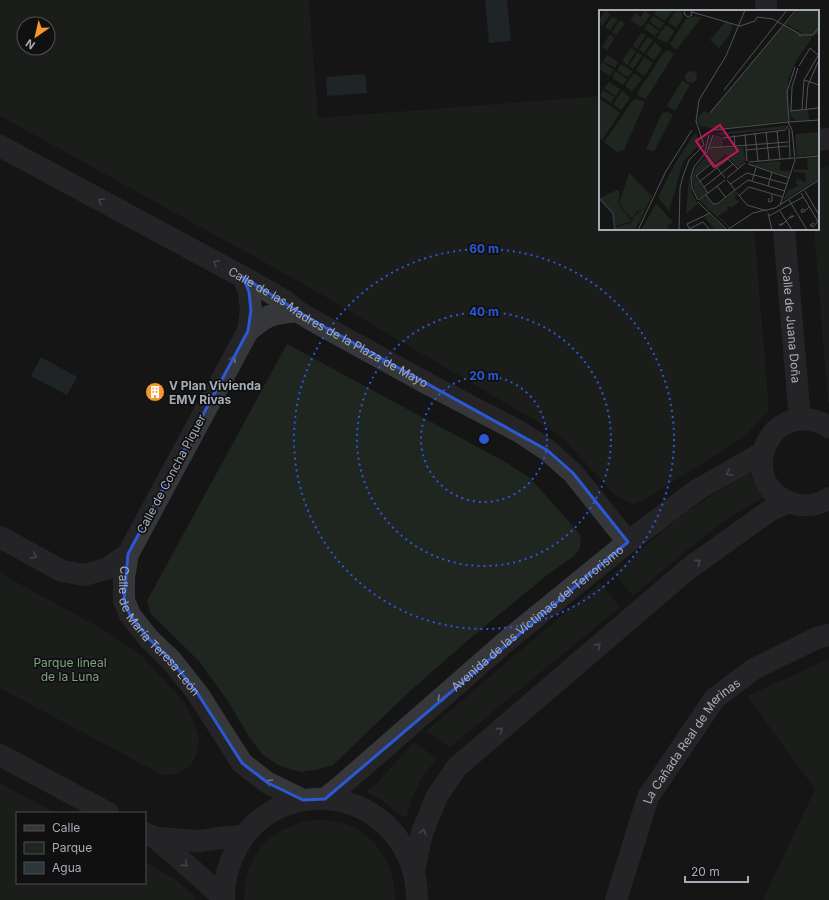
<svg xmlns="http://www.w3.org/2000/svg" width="829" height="900" viewBox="0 0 829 900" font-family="Inter,sans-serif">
	<rect width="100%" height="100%" fill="#151516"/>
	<path fill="#1f261f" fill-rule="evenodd" d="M0 0H307L309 2 318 118 600 96V229H754L769 410 742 438 644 500 631 504 614 494 560 435 302 283 0 116ZM24 24H48V48H24Z
		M829 167V402H828L814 229H818V168Z
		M287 344 507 463 530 478 573 526 581 537 580 548 574 556 546 576 467 641 409 692 333 765 319 769 301 772 280 766 263 755 249 737 228 701 199 661 151 614 147 601Z
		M750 473 756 488 763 498C715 522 674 562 633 596L614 573 676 520 709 497Z
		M0 573 109 633 144 658 184 702 192 717 199 739 196 755 192 764 178 774 164 775 151 769 0 688Z
		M600 583 620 607 450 747 426 731Z
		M829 659V900H763L815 789 747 696Z
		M414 742 437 759C421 777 412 792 407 816L403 817 379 798 368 793V790L377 783Z
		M0 783 55 813H17V883H145V862L175 879 194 896 195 900H0Z
		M312 820C322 820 333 820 343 823 376 834 396 866 395 900H244C244 856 269 828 312 820Z"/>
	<path fill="#2b353a" d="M485 0H507L511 41 489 43Z
		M365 74 367 93 327 96 326 77Z
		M41 357 77 377 67 395 31 376Z"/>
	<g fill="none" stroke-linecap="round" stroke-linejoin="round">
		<g stroke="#36373b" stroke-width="22">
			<path d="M766 0V11"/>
			<path d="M818 140 829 139"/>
			<path id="s1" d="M0 146 243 277 285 301 297 311 312 320 430 385 520 432 547 450 573 473 628 542"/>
			<path id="s2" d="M784 229 800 420"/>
			<path d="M243 277 249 292 251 310 248 331"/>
			<path id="s3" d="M297 311C271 314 268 314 248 331L128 554 124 578V600L130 615 149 639 172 661 198 694 242 763 268 783 303 800"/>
			<path d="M829 427C770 392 731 485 794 504 806 507 819 505 829 498"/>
			<path d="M0 537 62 571 84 575 106 569 128 554"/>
			<path d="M0 755 108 813"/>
			<path id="s4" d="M325 799 342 785 510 638 628 542 697 490 762 453"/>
			<path d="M145 833 156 838 224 898"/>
			<path d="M156 838 200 841 228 837 243 836"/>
			<path d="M414 870 422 833 437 796 457 767 688 569 769 511 789 502"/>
			<path d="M224 900C223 882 228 864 237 848 248 826 268 810 292 803 357 784 418 833 417 900"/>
			<path id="s5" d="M616 900 648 797 715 698 754 669 817 638 829 635"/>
		</g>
	</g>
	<defs><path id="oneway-chevron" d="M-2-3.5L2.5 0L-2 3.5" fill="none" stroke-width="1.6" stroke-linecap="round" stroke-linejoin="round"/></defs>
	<g stroke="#74787f">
		<use href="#oneway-chevron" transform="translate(101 201) rotate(-152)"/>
		<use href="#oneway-chevron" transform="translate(216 263) rotate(-152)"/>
		<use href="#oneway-chevron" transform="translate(233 359) rotate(-62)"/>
		<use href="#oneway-chevron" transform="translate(729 473) rotate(151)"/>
		<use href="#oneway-chevron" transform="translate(34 556) rotate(28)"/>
		<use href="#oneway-chevron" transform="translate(698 562) rotate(-36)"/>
		<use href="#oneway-chevron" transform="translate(598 646) rotate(-41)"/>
		<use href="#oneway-chevron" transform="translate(440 699) rotate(139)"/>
		<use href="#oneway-chevron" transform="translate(500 730) rotate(-41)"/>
		<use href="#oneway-chevron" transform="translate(269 782) rotate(-149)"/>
		<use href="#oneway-chevron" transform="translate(423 832) rotate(-72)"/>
		<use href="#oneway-chevron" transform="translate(185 864) rotate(41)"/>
	</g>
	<path d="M0 0H829V900H0ZM243 277 312 320 547 450 573 473 628 542 325 799 303 800 268 783 242 763 198 694 172 661 149 639 130 615 124 600 128 554 248 331 251 310 249 292Z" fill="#151516" fill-opacity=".55" fill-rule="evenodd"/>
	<path fill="none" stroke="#2b58d5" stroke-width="3" stroke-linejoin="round" d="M243 277 312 320 547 450 573 473 628 542 325 799 303 800 268 783 242 763 198 694 172 661 149 639 130 615 124 600 128 554 248 331 251 310 249 292Z"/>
	<g fill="none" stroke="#2b58d5" stroke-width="2" stroke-dasharray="2 4">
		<circle cx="484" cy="439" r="63"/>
		<circle cx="484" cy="439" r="127"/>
		<circle cx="484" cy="439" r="190"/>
	</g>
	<defs>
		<symbol id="building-disc" viewBox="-11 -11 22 22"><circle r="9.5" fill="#f4992f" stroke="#101011"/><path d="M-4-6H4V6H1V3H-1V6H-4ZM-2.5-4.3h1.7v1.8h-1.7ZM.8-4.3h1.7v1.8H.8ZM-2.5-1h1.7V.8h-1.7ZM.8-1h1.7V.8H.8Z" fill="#fff"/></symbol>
	</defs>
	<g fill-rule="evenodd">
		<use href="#building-disc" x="144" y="381" width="22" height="22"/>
	</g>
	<g text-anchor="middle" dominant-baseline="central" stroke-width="3.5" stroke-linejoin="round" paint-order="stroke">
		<g font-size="12" fill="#a6adb7" stroke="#101011">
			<text stroke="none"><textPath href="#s2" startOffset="96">Calle de Juana Doña</textPath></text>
			<text stroke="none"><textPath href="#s1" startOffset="375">Calle de las Madres de la Plaza de Mayo</textPath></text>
			<text transform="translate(171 474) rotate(-62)">Calle de Concha Piquer</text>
			<text stroke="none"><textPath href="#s4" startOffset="279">Avenida de las Víctimas del Terrorismo</textPath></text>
			<text stroke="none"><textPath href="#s3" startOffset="397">Calle de María Teresa León</textPath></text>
			<text stroke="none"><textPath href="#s5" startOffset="179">La Cañada Real de Merinas</textPath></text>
		</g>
		<g font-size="12" font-weight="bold" fill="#a6adb7" stroke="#101011" text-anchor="start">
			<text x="169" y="385">V Plan Vivienda<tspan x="169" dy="14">EMV Rivas</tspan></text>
		</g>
		<g font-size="12" fill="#7fa27d" stroke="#101011">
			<text x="70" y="662">Parque lineal<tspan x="70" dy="14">de la Luna</tspan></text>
		</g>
	</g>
	<g transform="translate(599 10)">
		<rect width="220" height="220" fill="#151516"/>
		<path d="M7 0 11 5 3 16 0 10ZM46 0 51 5 43 17 31 10 36 3 42 7ZM57 0H74L66 11 55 4ZM77 0 83 2 84 7 77 18 69 12ZM199 0H220V23L211 27 186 14ZM54 6 65 13 61 19 50 11ZM95 6 103 7 77 40 71 34 87 9ZM13 7 19 9 11 21 6 17ZM21 10 26 14 17 25 13 22ZM127 11 134 15 130 26 120 38 111 30ZM49 13 60 21 56 26 45 19ZM67 15 76 21 68 32H65L58 28ZM184 15 213 28 198 49 189 70V111L116 119 101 116 98 111 100 106 106 101 110 104ZM42 23 47 25 38 39 34 35ZM11 24 16 28 8 40 3 37ZM49 27 54 30 45 43 40 40ZM56 32 63 39 55 50 47 44ZM32 38 37 41 28 55 23 51ZM69 40 75 44 47 89 39 86 38 83 66 41ZM39 42 43 46 34 59 30 56ZM8 45 19 52 16 58 4 51ZM45 47 54 53 45 66 37 60ZM3 52 15 60 11 66 0 59ZM22 54 33 61 29 67 18 60ZM86 67a6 6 0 1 1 12 0a6 6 0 1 1-12 0ZM16 61 28 69 24 75 13 68ZM35 63 43 69 33 81 26 76ZM83 70 91 75 76 101 68 96ZM10 72 21 79 17 86 5 78ZM4 80 16 87 12 93 1 86ZM23 81 31 88 22 100 14 94ZM0 88 21 103 3 130 0 127ZM38 89 46 92 25 140 18 142 5 132 34 90ZM209 100 210 110 197 111 191 105V101ZM68 102 74 105 55 141 47 139 63 103ZM184 116H188L184 119 123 125 118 123ZM220 122V145L198 146 196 124ZM96 123 98 125 100 134 104 136 101 140 98 137 84 152 70 201 59 187 78 150ZM115 125 123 127 124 137H111ZM144 137 147 150 139 158 127 144 116 153 109 144 111 139ZM107 146 112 152 96 167 108 183 100 189 95 180 93 167 96 159ZM220 147V169L184 191 188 181 200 175 197 174V169L203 170V173L207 171 206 163 194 162 195 159 209 160 208 148ZM179 151 182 153 180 160 191 161 190 167 151 154ZM30 163 53 186 46 200 38 201 33 209 20 193ZM90 167 93 184 99 194 87 204ZM18 180 21 182 19 193 33 211 17 216 14 203 1 188ZM137 181 139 183 135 187 140 192 133 197 128 196 129 200 119 206 131 217H129L101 191 107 186 114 195H118ZM57 193 74 212 68 216 72 220H42ZM44 200 46 201 36 220H17V217L32 213 37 204ZM110 204 126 219 116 220 105 207Z" fill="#1f261f"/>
		<path fill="none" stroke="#2b353a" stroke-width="2" d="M0 188 14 203 16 220"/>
		<path fill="none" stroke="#4f5256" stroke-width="1" d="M59 0H86M86 0 85 4 89 7 93 5 92 1M93 2 141 16 156 11 158 7 174 9 199 23 201 26 204 24M204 25H214L220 17M200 56 211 38 219 45M205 70 220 75M125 80 188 0M203 99 205 70 220 44M207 99 209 75 220 50M191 101 220 98M192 101 193 77 199 58M111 103 197 0M190 111 188 82 196 57M190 118 191 148M115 120 189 112M178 121 181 149M167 122 170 150M156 123 159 151M146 124 148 151M135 125 136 137M124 128 186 120 189 116M110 138 189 132M147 140 189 136M106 142 110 125M108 143 114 125M108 145 126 168M197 148 220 146M150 152 195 148M149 154 190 168M128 168 146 153M128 170 136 180M153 171 157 158M100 172 129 149 139 159M131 174 148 163 188 174M118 176 127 188M169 176 173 162M105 177 134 154M206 181 220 205M109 183 97 166 114 152M202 183 220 213M139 184 148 195 168 201M107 185 114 194H118L149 170 186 181M140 186 150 177 184 187M171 188 169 190 170 192 173 191V184M99 190 93 178 92 167 95 157 107 142 106 145M100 190 126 170M190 190 208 220M99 192 128 220 154 203 176 198 220 170M181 195 196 150 193 120 189 112 220 110M206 200 203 199 202 202H205L210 197M181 201 193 220M169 203 173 220M170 206 204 187M184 213 180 215H183L192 206H195L191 208M215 213 211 215 214 217 219 211M90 218 88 214 111 203M90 219 104 212 111 220M39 220 67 161 93 120M80 220 81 178 84 166 90 150 105 135 97 111 100 90 127 46 146 0"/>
		<path fill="#c2185b" fill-opacity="0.15" stroke="#c2185b" stroke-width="2" d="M121 115 139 141 115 157 97 131Z"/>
		<rect width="220" height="220" fill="none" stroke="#a6adb7" stroke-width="2"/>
	</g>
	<circle cx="484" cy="439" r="6" fill="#2b58d5" stroke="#101011" stroke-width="2"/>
	<g font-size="12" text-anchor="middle" font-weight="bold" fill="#2b58d5" stroke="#101011" stroke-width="3.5" stroke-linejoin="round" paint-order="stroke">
		<text x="484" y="253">60 m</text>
		<text x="484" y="316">40 m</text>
		<text x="484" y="380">20 m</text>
	</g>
	<rect x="16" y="812" width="130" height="72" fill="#101011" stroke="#4c4f53"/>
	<rect x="24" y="825" width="20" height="6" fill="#36373b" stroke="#4c4f53"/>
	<text x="52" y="832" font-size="12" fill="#a6adb7">Calle</text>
	<rect x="24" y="842" width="20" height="12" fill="#1f261f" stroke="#4c4f53"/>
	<text x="52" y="852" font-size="12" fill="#a6adb7">Parque</text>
	<rect x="24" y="862" width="20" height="12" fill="#2b353a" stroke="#4c4f53"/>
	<text x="52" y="872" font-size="12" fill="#a6adb7">Agua</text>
	<g transform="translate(36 36) rotate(214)"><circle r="19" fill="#101011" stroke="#4c4f53"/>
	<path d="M0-3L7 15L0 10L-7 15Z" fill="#f4992f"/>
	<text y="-6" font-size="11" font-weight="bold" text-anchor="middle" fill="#a6adb7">N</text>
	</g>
	<path d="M685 876v6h63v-6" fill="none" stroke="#a6adb7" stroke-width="2"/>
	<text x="691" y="876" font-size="12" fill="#a6adb7" stroke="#101011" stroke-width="3" paint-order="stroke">20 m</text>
</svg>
